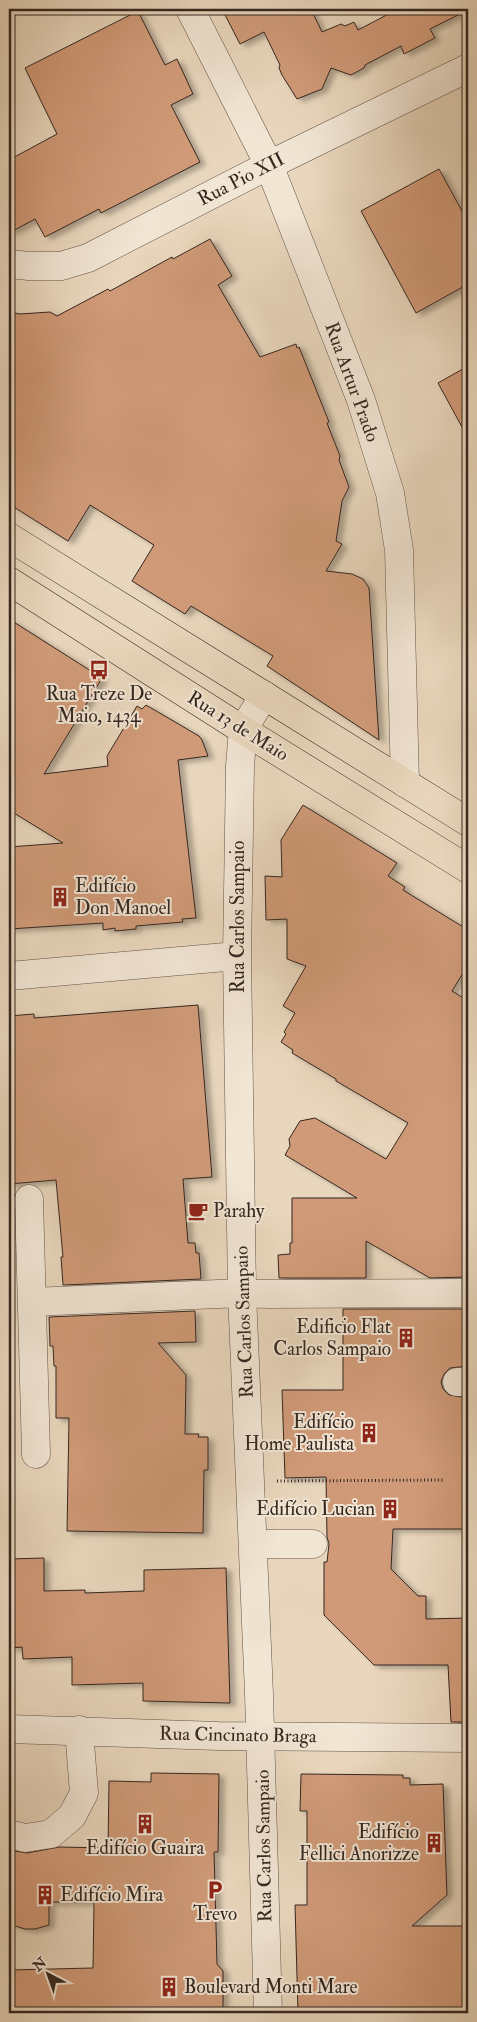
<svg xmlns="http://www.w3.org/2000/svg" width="477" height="2022" viewBox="0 0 477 2022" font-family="'IM FELL Double Pica',serif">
	<defs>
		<filter id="shadow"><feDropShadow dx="5.5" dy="3" stdDeviation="2.5" flood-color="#0004"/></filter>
	</defs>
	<rect width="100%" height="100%" fill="#e9d7bd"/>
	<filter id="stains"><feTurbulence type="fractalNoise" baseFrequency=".004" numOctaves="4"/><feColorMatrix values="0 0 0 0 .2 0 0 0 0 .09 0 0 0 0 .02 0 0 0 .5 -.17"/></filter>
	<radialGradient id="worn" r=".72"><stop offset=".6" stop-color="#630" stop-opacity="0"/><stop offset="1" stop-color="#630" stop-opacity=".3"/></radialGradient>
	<path fill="#d09a78" stroke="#352720" filter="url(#shadow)" d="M222 9H311L322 32 341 24 345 26 354 22 358 30 398 9H468V10L430 29 435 38 404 54 401 46 365 65 364 68 351 75 331 68 322 89 297 99 282 75 279 68 280 65 264 32 240 44Z
		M138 11 165 65 177 59 193 94 171 105 200 162 101 213 99 209 45 237 35 219 9 233V160L57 134 25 68Z
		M439 169 468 222V284L416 313 361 211Z
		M210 239 232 276 218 285 260 357 296 344 297 348 299 347 329 422 327 423 340 456 339 460 349 487 342 501 336 541 342 544 326 571 352 574 363 579 369 588 379 740 267 666 273 656 191 606 185 614 132 581 154 545 90 505 68 541 9 504V312L20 314 50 312 57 316 108 289 110 291 172 257 173 259Z
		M468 366V438L438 383Z
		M9 619 102 678 44 774 108 766 107 756 137 706 142 709 146 705 199 736 202 740 208 756 178 760 196 918 182 919 183 922 136 926V929L115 931V928L103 930V923L9 929V847L63 843 9 810Z
		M303 805 397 863 388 876 405 887 403 890 468 930V965L452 991 468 1001V1277L430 1278 366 1241V1278H279L278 1255 290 1254V1243H292V1198H357L285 1155 290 1146 289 1139 300 1121 315 1118 386 1159 408 1123 336 1081V1079L292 1053 293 1050 281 1042 286 1034 284 1032 295 1013 283 1006 306 966 287 959V919L266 920 265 876 282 877 281 840Z
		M198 1005 212 1177 183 1179 188 1243H195L196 1253H199L201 1279 63 1285 61 1257H63L56 1180 9 1184V1016L34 1014V1018Z
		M343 1309H468V1366L450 1368 444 1374 441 1382 443 1389 449 1395 468 1398V1529H393L391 1569 418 1596H426V1619L468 1618V1722H451L448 1665H374L324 1615V1562H327L329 1544 327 1537 326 1477 285 1478 282 1390H343Z
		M195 1311 196 1342 158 1343 186 1375 185 1434H199L198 1437H208V1470H204L203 1533 67 1531 69 1418H56V1366H54L53 1346H50L49 1317Z
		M44 1558V1591L85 1590V1593L144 1591V1570L226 1568 230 1703 143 1701V1683L72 1685V1657L23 1659 22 1647 9 1648V1559Z
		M151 1773 219 1774 218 1852H214L217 1964 223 1971V2013H9V1970L93 1968 94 1902H49V1925L35 1929H25L9 1924V1850L27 1853 59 1847 108 1848 109 1781 151 1782Z
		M301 1774 403 1775V1778H410V1785L443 1784 447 1895 412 1926H468V2013H298L295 1905H307V1811H300Z"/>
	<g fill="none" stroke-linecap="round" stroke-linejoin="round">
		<defs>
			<path id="minor" d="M190 9 269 165 361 400 390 493 399 550 405 783
				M9 264 29 266H61L88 258 269 165 468 68
				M264 695 243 730 240 766 237 956 242 1293 259 1694 268 2013
				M9 976 237 956
				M29 1199 36 1454
				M32 1302 242 1293 270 1294 468 1293
				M457 1382H468
				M254 1544H313
				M9 1729 218 1736 468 1738
				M9 1834 25 1838 51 1834 72 1816 84 1793 79 1730"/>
			<path id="major" d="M9 537 468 822
				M9 581 243 730 468 869"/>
		</defs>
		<use href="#minor" stroke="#625347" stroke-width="29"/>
		<use href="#major" stroke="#352720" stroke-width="29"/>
		<path stroke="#352720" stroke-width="3" stroke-dasharray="1 2.5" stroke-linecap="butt" d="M277 1481 443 1480"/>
		<use href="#minor" stroke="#f1e5d4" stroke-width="28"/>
		<use href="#major" stroke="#e9d7bd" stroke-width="28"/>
	</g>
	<defs>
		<symbol id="bus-bare" viewBox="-9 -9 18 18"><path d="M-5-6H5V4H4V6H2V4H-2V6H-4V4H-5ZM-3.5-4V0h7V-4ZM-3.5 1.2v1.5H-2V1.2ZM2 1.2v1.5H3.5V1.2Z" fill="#8f2418" stroke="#f1e5d4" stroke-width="2.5" paint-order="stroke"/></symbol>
		<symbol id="building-bare" viewBox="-9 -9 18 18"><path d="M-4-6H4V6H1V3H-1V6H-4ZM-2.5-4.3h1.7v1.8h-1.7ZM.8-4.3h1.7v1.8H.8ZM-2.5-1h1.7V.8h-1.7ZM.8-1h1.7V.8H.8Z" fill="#8f2418" stroke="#f1e5d4" stroke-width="2.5" paint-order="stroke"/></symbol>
		<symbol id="cafe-bare" viewBox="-9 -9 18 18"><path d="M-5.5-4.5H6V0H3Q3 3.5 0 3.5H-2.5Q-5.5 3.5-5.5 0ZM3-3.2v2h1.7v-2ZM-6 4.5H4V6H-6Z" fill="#8f2418" stroke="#f1e5d4" stroke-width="2.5" paint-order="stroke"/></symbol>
		<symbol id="parking-bare" viewBox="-9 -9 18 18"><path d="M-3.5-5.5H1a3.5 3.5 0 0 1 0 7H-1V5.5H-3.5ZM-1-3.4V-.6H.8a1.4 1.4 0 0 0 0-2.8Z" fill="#8f2418" stroke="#f1e5d4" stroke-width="2.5" paint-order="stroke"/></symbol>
	</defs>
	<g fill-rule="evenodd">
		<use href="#bus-bare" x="85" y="656" width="28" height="28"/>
		<use href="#building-bare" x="46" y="883" width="28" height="28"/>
		<use href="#cafe-bare" x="184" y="1197" width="28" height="28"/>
		<use href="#building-bare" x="392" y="1324" width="28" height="28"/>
		<use href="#building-bare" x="355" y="1419" width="28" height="28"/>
		<use href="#building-bare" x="376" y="1495" width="28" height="28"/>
		<use href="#building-bare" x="131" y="1810" width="28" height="28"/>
		<use href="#building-bare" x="420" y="1829" width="28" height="28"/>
		<use href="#parking-bare" x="201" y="1876" width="28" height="28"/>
		<use href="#building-bare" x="31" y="1881" width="28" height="28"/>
		<use href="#building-bare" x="155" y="1973" width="28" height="28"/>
	</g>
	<g text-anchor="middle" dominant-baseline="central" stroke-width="4" stroke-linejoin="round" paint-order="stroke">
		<g font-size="19" fill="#352720" stroke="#f1e5d4">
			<text transform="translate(241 179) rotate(-27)">Rua Pio XII</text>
			<text transform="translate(352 382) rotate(70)">Rua Artur Prado</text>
			<text transform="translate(238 726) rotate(32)">Rua 13 de Maio</text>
			<text transform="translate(238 917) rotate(-90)">Rua Carlos Sampaio</text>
			<text transform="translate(244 1322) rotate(-92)">Rua Carlos Sampaio</text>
			<text transform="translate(238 1735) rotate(1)">Rua Cincinato Braga</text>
			<text transform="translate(264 1846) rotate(-91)">Rua Carlos Sampaio</text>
		</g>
		<g font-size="19" fill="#352720" stroke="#f1e5d4" text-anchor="start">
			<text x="99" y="694" text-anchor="middle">Rua Treze De<tspan x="99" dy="22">Maio, 1434</tspan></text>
			<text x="75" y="886">Edifício<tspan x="75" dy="22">Don Manoel</tspan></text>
			<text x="213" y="1211">Parahy</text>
			<text x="391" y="1327" text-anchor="end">Edificio Flat<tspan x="391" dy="22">Carlos Sampaio</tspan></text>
			<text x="354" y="1422" text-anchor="end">Edifício<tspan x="354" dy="22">Home Paulista</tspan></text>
			<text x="375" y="1509" text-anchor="end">Edifício Lucian</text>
			<text x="419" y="1832" text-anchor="end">Edifício<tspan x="419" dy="22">Fellici Anorizze</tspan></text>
			<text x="145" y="1848" text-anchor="middle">Edifício Guaira</text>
			<text x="60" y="1895">Edifício Mira</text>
			<text x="215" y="1914" text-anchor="middle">Trevo</text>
			<text x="184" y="1987">Boulevard Monti Mare</text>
		</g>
	</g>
	<rect width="477" height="2022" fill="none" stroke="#e9d7bd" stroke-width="30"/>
	<rect x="10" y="10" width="457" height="2002" fill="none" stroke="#352720" stroke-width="2.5"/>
	<rect x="15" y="15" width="447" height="1992" fill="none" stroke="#352720"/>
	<g transform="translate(48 1974) rotate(319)" stroke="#f1e5d4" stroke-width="4" paint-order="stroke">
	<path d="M0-4L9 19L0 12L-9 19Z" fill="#352720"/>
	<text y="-8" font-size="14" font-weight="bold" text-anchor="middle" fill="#352720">N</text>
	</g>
	<rect width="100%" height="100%" filter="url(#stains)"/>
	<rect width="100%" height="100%" fill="url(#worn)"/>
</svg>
